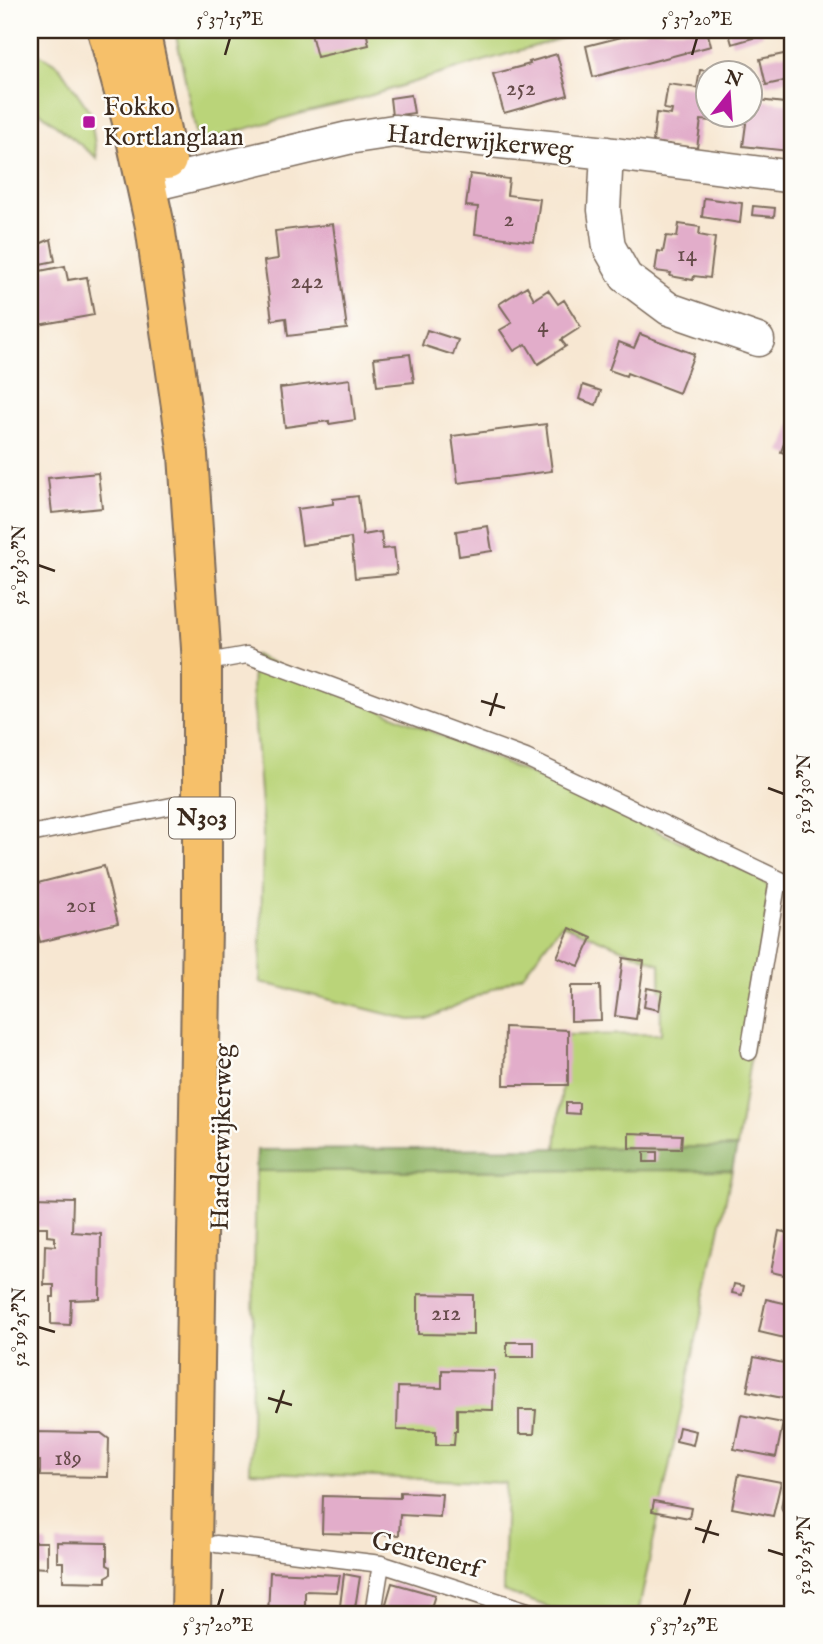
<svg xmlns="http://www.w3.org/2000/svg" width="823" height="1644" viewBox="0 0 823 1644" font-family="'IM FELL English',serif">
	<rect width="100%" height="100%" fill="#fdfcf7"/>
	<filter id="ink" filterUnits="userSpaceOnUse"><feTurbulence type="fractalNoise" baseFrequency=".0143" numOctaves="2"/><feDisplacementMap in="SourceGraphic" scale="14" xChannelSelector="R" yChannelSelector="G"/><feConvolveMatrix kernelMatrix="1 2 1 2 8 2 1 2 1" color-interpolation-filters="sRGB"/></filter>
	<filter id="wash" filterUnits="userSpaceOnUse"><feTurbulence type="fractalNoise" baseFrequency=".00686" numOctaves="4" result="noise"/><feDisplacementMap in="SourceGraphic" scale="28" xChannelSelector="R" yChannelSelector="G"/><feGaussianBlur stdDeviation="1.57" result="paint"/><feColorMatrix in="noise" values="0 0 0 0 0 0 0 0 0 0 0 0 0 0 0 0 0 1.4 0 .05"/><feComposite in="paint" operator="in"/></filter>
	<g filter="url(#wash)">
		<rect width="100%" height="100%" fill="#f7e7d2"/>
		<path fill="#bad479" stroke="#7a7f4c" stroke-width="2" d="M175 30H590L463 67 349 102 303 113 198 142Z
			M30 51 36 52 59 66 90 112 97 158 30 104Z
			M254 655 544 780 755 875 775 892 737 1147 556 1148 567 1035 661 1034 660 964 562 924 523 975 427 1019 410 1020 260 982 263 833 252 687Z
			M732 1170 638 1614H568L503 1591 506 1483 250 1471 256 1171Z"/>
		<path fill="#93b669" stroke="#677044" stroke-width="2" d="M737 1147 732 1170 256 1171 257 1150Z"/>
		<g id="blocks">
			<path fill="#e2adca" d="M310 30H366L369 45 317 57Z
				M649 30H707L711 46 593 77 586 46Z
				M728 30H761L763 35 732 44Z
				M793 52V79L766 85 760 59Z
				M557 54 568 95 504 113 493 74 530 64 529 62Z
				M700 70 708 71V116H722L721 122 701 120 697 148 653 142 656 113 671 115 672 110 664 109 668 84 697 88Z
				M411 95 414 113 392 116 390 98Z
				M750 99 793 104V146H789V151L743 146 747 116H750Z
				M470 174 509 179 507 195 540 199 534 242 475 234 478 207 466 206Z
				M704 198 742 203 740 223 702 217Z
				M753 206 775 208 774 217 752 215Z
				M333 224 347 329 288 336 286 318 272 320 264 261 278 259 275 231Z
				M679 224 700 227 699 235 715 238 710 278 694 276 693 280 670 276 671 273 655 271 658 251 663 252 666 236 677 237Z
				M51 239 55 261 30 266V248Z
				M792 260H793V287L788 286Z
				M65 266 68 280 87 277 94 315 38 325 30 273Z
				M527 286 534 299 548 290 558 304 564 300 581 327 561 340 566 346 538 364 526 344 514 351 500 330 512 323 499 304Z
				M427 330 458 340 453 355 422 345Z
				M640 334 694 354 679 393 627 373 626 376 609 370 619 342 634 348Z
				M410 354 414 382 377 386 374 358Z
				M350 379 355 420 329 424V421L285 427 280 388Z
				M583 385 601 391 596 405 579 399Z
				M793 419V456L781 452Z
				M546 424 552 471 458 483 452 436Z
				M98 473 102 508 52 513 48 478Z
				M358 496 363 535 381 532 383 549 394 548 397 574 355 578 351 538 302 545 297 509 333 504V499Z
				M488 526 492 551 459 556 456 531Z
				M104 866 118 923 40 942 30 900V885Z
				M570 928 592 938 579 966 557 957Z
				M623 958 644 961 636 1019 615 1016Z
				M571 986H600L601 1020 571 1021Z
				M647 988 662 991 659 1010 644 1007Z
				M505 1027 568 1030V1085H504Z
				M566 1103H579V1114L566 1113Z
				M629 1133 682 1135 681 1149 629 1148Z
				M644 1152H657V1162H644Z
				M32 1197 73 1198 72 1232 101 1234 100 1299 71 1300 70 1325 51 1324V1297H54V1285H44L45 1245 55 1246V1237L47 1236V1227H32Z
				M779 1231 793 1234V1277L771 1272Z
				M734 1284 744 1286 742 1295 732 1293Z
				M418 1294 473 1295V1335L418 1334Z
				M766 1299 793 1305V1340L759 1332Z
				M507 1342H534V1357H507Z
				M754 1357 793 1365V1375L788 1399 747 1391Z
				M442 1370 494 1371 493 1410 457 1409V1431H455L454 1445H436V1431L397 1430 398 1387 442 1388Z
				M519 1410H536L534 1434H519Z
				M741 1415 783 1423 776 1457 734 1449Z
				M679 1427 696 1431 693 1445 676 1441Z
				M30 1432 101 1433 109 1439 108 1477 40 1476V1461H30Z
				M739 1474 781 1482 773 1516 732 1508Z
				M400 1492 442 1494 440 1517 400 1515 399 1535 322 1533 323 1496 400 1498Z
				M654 1501 691 1508 689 1518 652 1511Z
				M30 1542H47V1568L30 1567Z
				M57 1542 107 1543V1565L111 1567V1574L106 1577V1582L63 1581V1562H57Z
				M270 1572 340 1575 337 1592 305 1591V1614H268Z
				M344 1574 360 1577 354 1614H339Z
				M392 1583 435 1595 429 1614H383Z"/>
		</g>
	</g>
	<g filter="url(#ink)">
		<use href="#blocks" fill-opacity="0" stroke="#7d6c5d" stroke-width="2"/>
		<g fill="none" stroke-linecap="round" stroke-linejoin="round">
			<defs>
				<path id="service" d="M202 663 247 655 526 758 793 886
					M30 834 202 800
					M749 1052 778 879
					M790 1507 793 1488
					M216 1544 381 1564 537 1614
					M373 1614 381 1564"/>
				<path id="minor" d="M607 153 604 210 609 247 626 277 669 309 758 340
					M147 186 348 138 394 131 607 153 793 177"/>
				<path id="primary" d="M107 30 133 125 155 226 188 455 202 663V924L191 1614
					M140 30 167 160"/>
			</defs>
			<use href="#service" stroke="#7d6c5d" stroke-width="19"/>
			<use href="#minor" stroke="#7d6c5d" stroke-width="35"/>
			<use href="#primary" stroke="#7d6c5d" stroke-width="42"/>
			<use href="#service" stroke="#fff" stroke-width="16"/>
			<use href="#minor" stroke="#fff" stroke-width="32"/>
			<use href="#primary" stroke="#f6c06b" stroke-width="38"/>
		</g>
	</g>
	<path fill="none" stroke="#3b2a1e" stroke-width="2.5" d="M225 55 230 38M692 55 697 38M38 565 55 571M481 701 505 708M490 716 497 693M768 788 784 794M38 1327 55 1332M268 1398 292 1405M276 1413 284 1390M695 1528 719 1535M703 1543 711 1520M768 1550 784 1555M218 1606 223 1589M684 1606 690 1589"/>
	<rect fill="#b5179e" stroke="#fdfcf7" stroke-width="2.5" x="82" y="115" width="14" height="14" rx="3.5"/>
	<g text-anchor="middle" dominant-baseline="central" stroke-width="5" stroke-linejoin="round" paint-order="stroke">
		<g font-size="23" fill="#654b49">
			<text x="521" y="88">252</text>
			<text x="509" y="219">2</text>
			<text x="687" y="254">14</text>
			<text x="307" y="281">242</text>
			<text x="543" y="325">4</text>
			<text x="81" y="905">201</text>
			<text x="446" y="1313">212</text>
			<text x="68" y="1458">189</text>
		</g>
		<rect fill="#fdfcf7" stroke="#75695f" stroke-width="2" x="169" y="797.5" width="66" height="41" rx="5"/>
		<g font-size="24" font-weight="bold" fill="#3b2a1e">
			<text x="202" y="818">N303</text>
		</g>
		<g font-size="26" fill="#3b2a1e" stroke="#fdfcf7" text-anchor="start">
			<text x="103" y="107">Fokko<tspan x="103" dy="30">Kortlanglaan</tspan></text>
		</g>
		<g font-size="26" fill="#3b2a1e" stroke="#fdfcf7">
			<text transform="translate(480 142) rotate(5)">Harderwijkerweg</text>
			<text transform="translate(222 1137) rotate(-89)">Harderwijkerweg</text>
			<text transform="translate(426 1555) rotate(16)">Gentenerf</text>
		</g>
	</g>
	<rect width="823" height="1644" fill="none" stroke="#fdfcf7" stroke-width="77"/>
	<g transform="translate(729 94) rotate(17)"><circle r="33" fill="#fdfcf7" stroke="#afa8a0" stroke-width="2"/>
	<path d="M0-5L12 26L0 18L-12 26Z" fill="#b5179e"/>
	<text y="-10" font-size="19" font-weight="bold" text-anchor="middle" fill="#3b2a1e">N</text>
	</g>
	<rect x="38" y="38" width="746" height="1568" fill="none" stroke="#3b2a1e" stroke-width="2.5"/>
	<g font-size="18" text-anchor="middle" fill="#3b2a1e">
		<text x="230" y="25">5°37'15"E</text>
		<text x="697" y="25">5°37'20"E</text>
		<text transform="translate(19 565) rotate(-90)" y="6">52°19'30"N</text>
		<text transform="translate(804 794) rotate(-90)" y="6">52°19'30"N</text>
		<text transform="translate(19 1327) rotate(-90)" y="6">52°19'25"N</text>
		<text transform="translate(804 1555) rotate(-90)" y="6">52°19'25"N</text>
		<text x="218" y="1631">5°37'20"E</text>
		<text x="684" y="1631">5°37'25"E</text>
	</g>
</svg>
